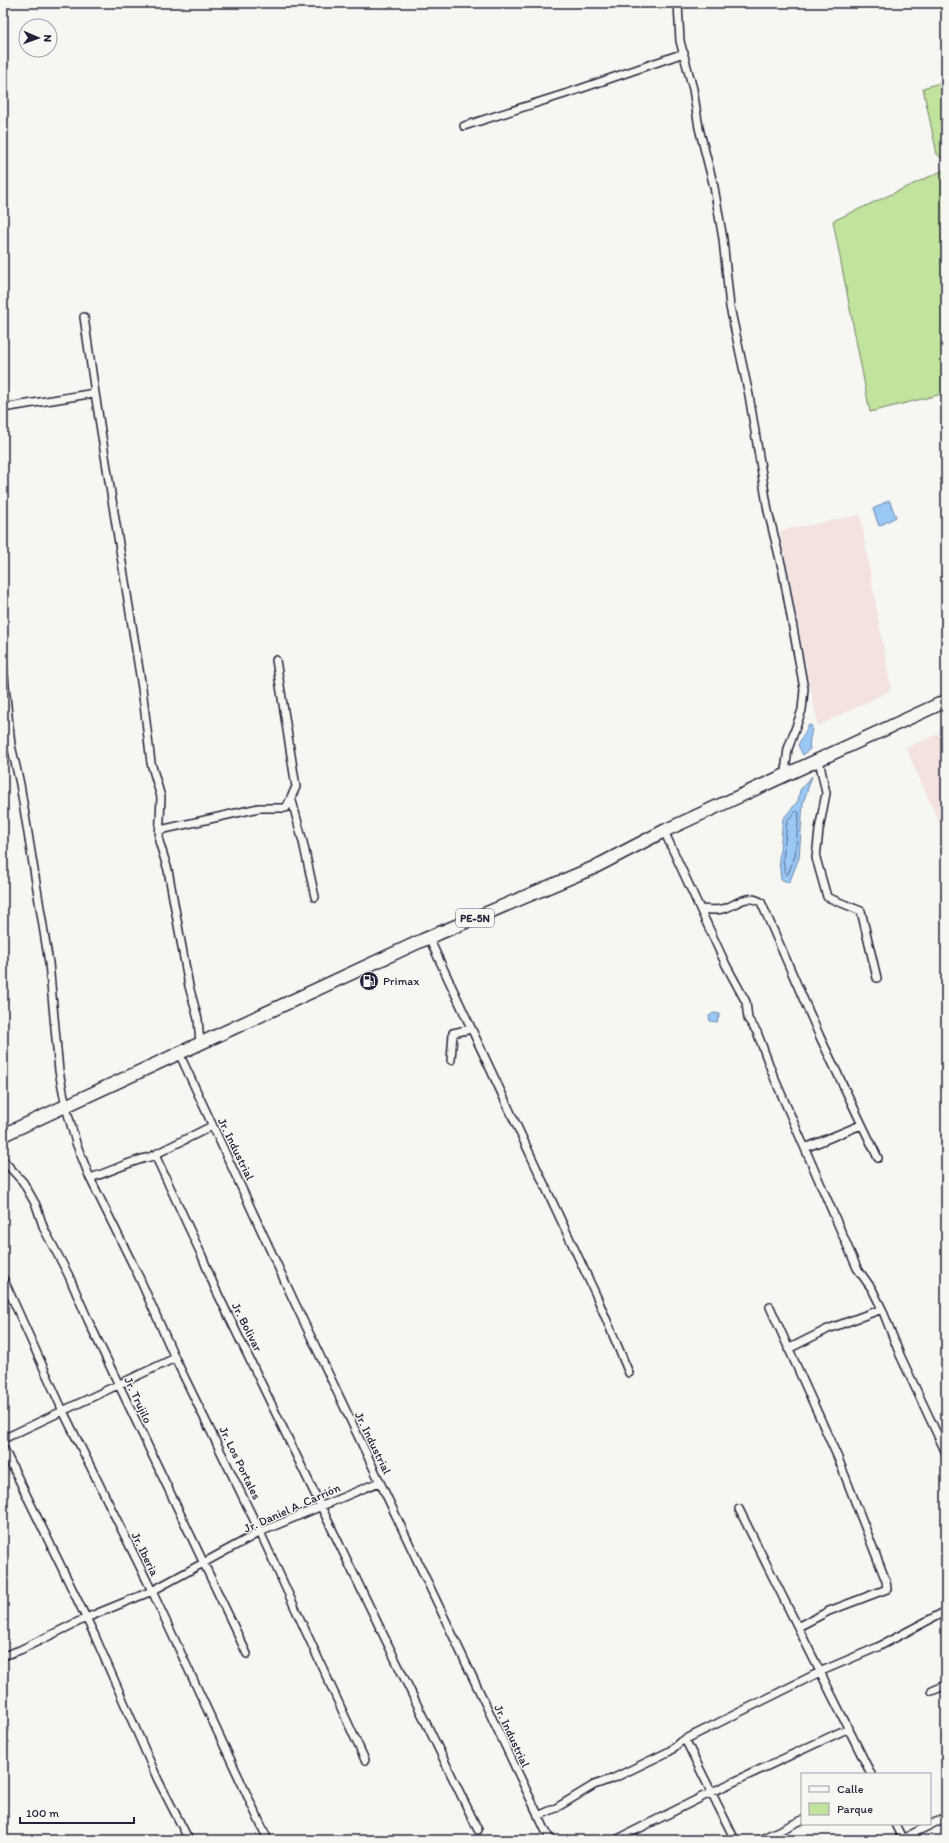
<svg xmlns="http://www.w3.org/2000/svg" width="949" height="1843" viewBox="0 0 949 1843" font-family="Itim,sans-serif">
	<rect width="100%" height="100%" fill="#f6f6f2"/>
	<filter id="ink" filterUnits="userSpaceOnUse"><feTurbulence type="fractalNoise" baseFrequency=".025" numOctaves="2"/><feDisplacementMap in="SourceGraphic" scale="8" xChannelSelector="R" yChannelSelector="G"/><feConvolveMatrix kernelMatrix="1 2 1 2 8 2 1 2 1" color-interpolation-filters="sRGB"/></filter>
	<g filter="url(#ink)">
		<path fill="#f3e2de" d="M860 515 891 690 818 726 780 531Z
			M946 730V838L906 748Z"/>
		<path fill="#c1e39d" stroke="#72826c" d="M946 81V163L937 154 923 88Z
			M946 169V393L870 412 833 221Z"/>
		<path fill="#9ac8f5" stroke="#6a86ab" d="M889 500 896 517 879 526 873 509Z
			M809 725 812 726C812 734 808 741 810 749L803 755 798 745Z
			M812 776 803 803 799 858 789 883 781 879 779 860 783 819 798 801 800 790Z
			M714 1013 720 1014 717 1022 710 1021 709 1016Z"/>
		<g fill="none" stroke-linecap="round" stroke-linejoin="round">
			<path stroke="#526485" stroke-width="1" d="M797 811 799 813 795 856 788 874 786 875 783 860 787 821Z"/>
			<defs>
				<path id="minor" d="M678 3 680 41 693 89 699 128 714 187 723 239 730 307 749 395 768 511 783 572 804 689 802 710 788 749 786 764 787 774
					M464 126 571 92 684 53
					M84 317 95 393 142 688 151 763 161 797 159 841 168 870 189 986 198 1019 200 1044
					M3 408 95 393
					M3 666 11 745 20 784 49 963 59 1071 66 1107 76 1143 90 1178 139 1277 175 1358 260 1532 365 1760
					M819 760 826 793 819 830 816 858 827 897 861 911 877 978
					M291 797 303 842 315 897
					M160 830 259 808H286L296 787 276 660
					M664 831 726 965 746 1002 748 1019 757 1032 773 1075 857 1268 872 1289 882 1309 828 1329 788 1349
					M701 909C709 910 717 911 726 908 738 903 747 894 761 902L820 1037 878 1158
					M429 938 596 1295 629 1373
					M179 1053 293 1299 550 1840
					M451 1060 453 1033 471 1029
					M805 1148 861 1125
					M155 1155 202 1256 215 1288 478 1830
					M3 1160 23 1182 36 1205 44 1229 68 1274 88 1320 247 1654
					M90 1178C110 1172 130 1161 150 1157L212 1126
					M3 1278 63 1411 152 1591 268 1840
					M770 1307 838 1458 886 1581 887 1589 829 1611 798 1627
					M882 1309 900 1355 946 1453
					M3 1439 175 1358
					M3 1447 94 1634 158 1780 189 1840
					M739 1509 871 1774
					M3 1656 20 1650 86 1618 152 1591 260 1532 379 1482
					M932 1691 946 1685
					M685 1739 735 1840
					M538 1816 556 1808 594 1785 614 1778 670 1751 680 1742 824 1670 878 1647 946 1611
					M895 1824 903 1840
					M902 1839 946 1817
					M616 1840 712 1792 849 1728
					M759 1840 802 1820"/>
				<path id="trunk" d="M3 1135 423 940 593 868 664 831 946 701"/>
			</defs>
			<use href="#minor" stroke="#22223b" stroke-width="10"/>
			<use href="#trunk" stroke="#22223b" stroke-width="15"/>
			<use href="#minor" stroke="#f6f6f2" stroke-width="7"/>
			<use href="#trunk" stroke="#f6f6f2" stroke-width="12"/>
		</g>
	</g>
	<defs>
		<symbol id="fuel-disc" viewBox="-11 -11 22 22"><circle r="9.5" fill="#22223b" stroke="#f6f6f2"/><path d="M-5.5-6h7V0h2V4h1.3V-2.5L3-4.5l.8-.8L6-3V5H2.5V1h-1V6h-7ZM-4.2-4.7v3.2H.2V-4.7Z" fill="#fff"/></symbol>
	</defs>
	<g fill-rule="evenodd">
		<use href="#fuel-disc" x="358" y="970" width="22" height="22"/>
	</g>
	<g text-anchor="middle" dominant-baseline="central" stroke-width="3" stroke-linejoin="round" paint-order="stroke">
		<rect fill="#f6f6f2" stroke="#626272" stroke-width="1" x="456" y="909" width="38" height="18" rx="3"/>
		<g font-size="11" font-weight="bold" fill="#22223b">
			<text x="475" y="918">PE-5N</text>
		</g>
		<g font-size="12" fill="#22223b" stroke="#f6f6f2" text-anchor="start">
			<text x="383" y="981">Primax</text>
		</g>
		<g font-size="12" fill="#22223b" stroke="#f6f6f2">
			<text transform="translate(236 1149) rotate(64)">Jr. Industrial</text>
			<text transform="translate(247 1327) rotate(63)">Jr. Bolivar</text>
			<text transform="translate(138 1400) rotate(65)">Jr. Trujilo</text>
			<text transform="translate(373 1443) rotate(64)">Jr. Industrial</text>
			<text transform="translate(240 1463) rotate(64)">Jr. Los Portales</text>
			<text transform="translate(292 1508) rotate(-24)">Jr. Daniel A. Carrión</text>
			<text transform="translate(145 1554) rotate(64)">Jr. Iberia</text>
			<text transform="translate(512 1736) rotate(65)">Jr. Industrial</text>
		</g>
	</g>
	<rect width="949" height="1843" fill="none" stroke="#f6f6f2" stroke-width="16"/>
	<rect x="8" y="8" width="933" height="1827" fill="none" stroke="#22223b" stroke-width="1.5" filter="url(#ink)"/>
	<rect x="801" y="1773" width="130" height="52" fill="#f6f6f2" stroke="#a1a1a9"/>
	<rect x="809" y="1786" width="20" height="6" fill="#f6f6f2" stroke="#a1a1a9"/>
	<text x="837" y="1793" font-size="12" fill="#22223b">Calle</text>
	<rect x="809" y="1803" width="20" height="12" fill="#c1e39d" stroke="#a1a1a9"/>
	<text x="837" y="1813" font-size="12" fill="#22223b">Parque</text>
	<g transform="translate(38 38) rotate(92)"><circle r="19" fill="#f6f6f2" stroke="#a1a1a9"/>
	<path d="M0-3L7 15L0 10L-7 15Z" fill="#22223b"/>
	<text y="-6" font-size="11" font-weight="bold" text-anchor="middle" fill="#22223b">N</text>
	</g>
	<path d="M20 1817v6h114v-6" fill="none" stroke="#22223b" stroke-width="2"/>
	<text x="26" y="1817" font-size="12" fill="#22223b" stroke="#f6f6f2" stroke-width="3" paint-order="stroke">100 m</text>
</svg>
